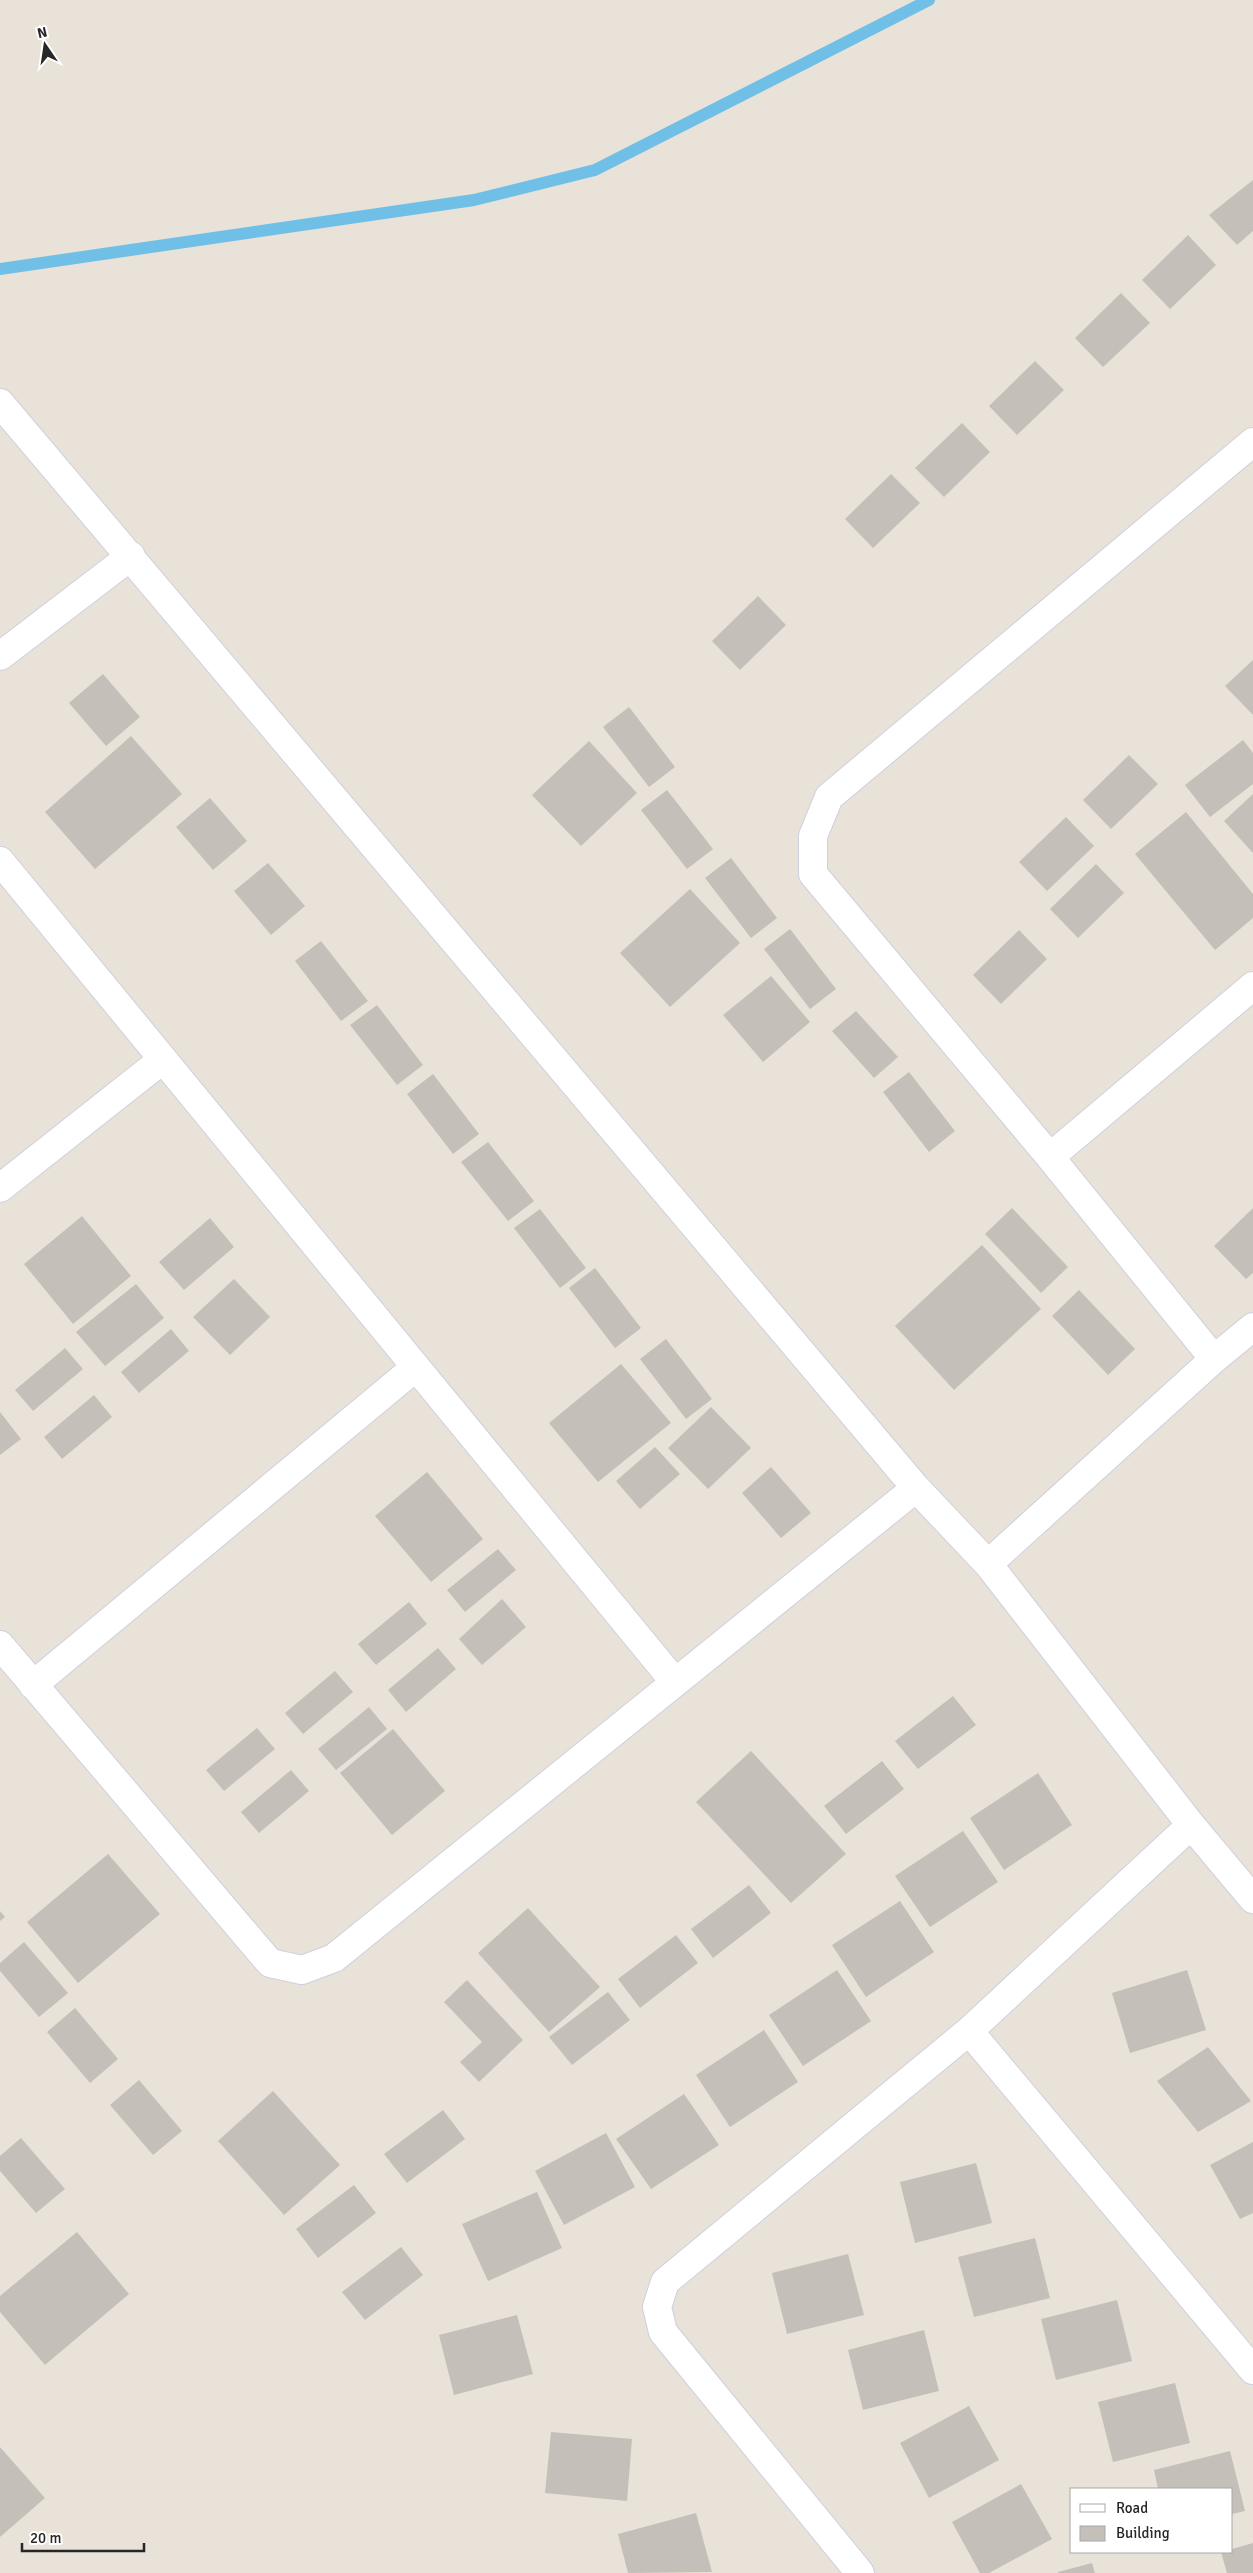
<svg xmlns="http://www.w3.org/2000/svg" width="1253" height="2573" viewBox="0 0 1253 2573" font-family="Signika,sans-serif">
	<rect width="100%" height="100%" fill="#e9e2d8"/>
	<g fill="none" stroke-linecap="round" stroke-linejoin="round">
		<path stroke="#70bfe6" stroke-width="12" d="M0 269 474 200 595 170 929 0"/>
	</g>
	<path fill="#c4bfb8" d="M1253 180V231L1237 245 1209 215Z
		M1188 235 1216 265 1170 309 1142 280Z
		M1121 293 1150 323 1103 367 1075 338Z
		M1035 361 1064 390 1017 435 989 406Z
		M962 423 990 452 944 497 915 468Z
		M891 474 920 503 873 548 845 519Z
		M758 596 786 625 740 670 712 641Z
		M1253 660V715L1225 686Z
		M103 674 140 717 106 746 69 703Z
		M629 707 675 767 649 787 603 727Z
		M131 736 182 794 95 869 45 812Z
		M1243 740 1253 753V784L1210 817 1185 785Z
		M589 741 637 793 581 846 532 795Z
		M1129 755 1158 784 1111 829 1083 800Z
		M667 790 713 849 687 869 641 810Z
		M1253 794V853L1224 821Z
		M210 798 247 841 213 870 176 827Z
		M1186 812 1253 894V918L1215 950 1135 854Z
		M1066 817 1094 846 1047 891 1019 862Z
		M731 858 777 918 751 938 705 878Z
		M268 863 305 906 271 935 234 891Z
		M1096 864 1124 893 1078 938 1050 909Z
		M690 889 740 943 670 1007 620 953Z
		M790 929 836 989 810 1009 764 949Z
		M1019 930 1047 959 1001 1004 973 975Z
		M321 941 368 1001 341 1021 295 961Z
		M771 976 810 1022 763 1062 723 1015Z
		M377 1005 423 1065 397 1085 350 1025Z
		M856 1011 898 1057 874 1078 832 1031Z
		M909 1072 955 1131 929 1152 883 1092Z
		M433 1074 479 1134 453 1154 407 1094Z
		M488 1142 534 1201 508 1221 461 1162Z
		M1012 1208 1068 1267 1041 1293 985 1234Z
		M1253 1208V1273L1246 1279 1214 1246Z
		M540 1209 586 1268 560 1288 514 1228Z
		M82 1216 131 1276 73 1324 24 1264Z
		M210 1218 234 1247 184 1290 159 1262Z
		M982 1245 1041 1309 954 1390 895 1326Z
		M595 1268 641 1328 615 1348 569 1288Z
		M234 1279 270 1317 230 1355 193 1317Z
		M136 1284 164 1318 105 1366 76 1332Z
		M1079 1290 1135 1349 1108 1375 1052 1316Z
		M171 1329 189 1351 139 1393 121 1372Z
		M666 1339 712 1399 686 1419 640 1359Z
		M65 1348 83 1369 33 1411 15 1390Z
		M621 1364 671 1423 598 1482 549 1423Z
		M94 1395 112 1417 62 1459 44 1437Z
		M711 1407 751 1448 708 1489 668 1448Z
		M0 1412 21 1439 0 1455Z
		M655 1447 680 1474 640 1509 616 1481Z
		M771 1467 811 1513 781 1538 742 1493Z
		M427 1472 483 1539 431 1582 375 1516Z
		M498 1549 516 1570 465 1612 447 1590Z
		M502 1599 526 1627 482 1665 459 1639Z
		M409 1602 427 1624 376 1665 358 1644Z
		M438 1648 456 1669 406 1712 388 1690Z
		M335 1671 353 1692 303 1734 285 1713Z
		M953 1696 976 1725 918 1769 895 1741Z
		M369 1707 387 1729 336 1770 318 1749Z
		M257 1728 275 1749 224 1791 206 1770Z
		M393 1729 445 1791 392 1835 340 1773Z
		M751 1751 846 1854 791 1903 696 1802Z
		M882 1761 904 1789 846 1834 824 1806Z
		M291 1770 309 1791 259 1833 241 1812Z
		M1038 1773 1072 1825 1004 1870 970 1818Z
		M963 1831 998 1882 930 1927 895 1876Z
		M108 1854 160 1914 78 1983 27 1922Z
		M749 1885 771 1913 713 1958 691 1929Z
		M900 1901 934 1952 866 1997 832 1945Z
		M528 1908 600 1987 549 2032 478 1953Z
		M0 1911 5 1917 0 1921Z
		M676 1935 698 1963 640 2008 618 1979Z
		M24 1942 68 1993 39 2017 0 1971V1963Z
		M837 1970 871 2021 803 2066 769 2015Z
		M1187 1970 1206 2030 1130 2053 1112 1993Z
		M467 1980 523 2040 479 2082 460 2062 482 2042 444 2002Z
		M608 1992 630 2020 572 2065 549 2037Z
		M75 2008 118 2059 90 2083 47 2032Z
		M764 2030 798 2082 730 2127 696 2075Z
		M1208 2047 1251 2101 1198 2132 1157 2081Z
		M139 2080 182 2131 153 2155 110 2105Z
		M273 2091 340 2165 284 2215 218 2141Z
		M684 2094 719 2145 651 2189 616 2139Z
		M443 2110 465 2139 407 2183 384 2154Z
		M606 2133 635 2187 564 2225 535 2171Z
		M21 2138 65 2189 36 2213 0 2171V2156Z
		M1253 2142V2213L1240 2219 1210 2165Z
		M976 2163 992 2223 915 2243 900 2182Z
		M354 2185 376 2213 318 2258 296 2229Z
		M537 2192 562 2248 488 2281 462 2224Z
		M77 2232 129 2294 45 2365 0 2312V2296Z
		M1035 2238 1050 2298 974 2317 958 2257Z
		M401 2247 423 2275 365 2320 342 2292Z
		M848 2254 864 2315 787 2334 772 2273Z
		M1117 2300 1132 2361 1056 2380 1041 2319Z
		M517 2315 533 2374 454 2395 439 2335Z
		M924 2330 939 2391 863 2410 848 2350Z
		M1175 2383 1190 2443 1113 2462 1098 2402Z
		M969 2406 999 2460 929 2498 900 2443Z
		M551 2432 632 2439 627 2501 545 2493Z
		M0 2447 45 2498 0 2537Z
		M1230 2451 1245 2511 1232 2514V2489H1158L1154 2470Z
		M1021 2484 1052 2539 989 2573H980L952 2522Z
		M696 2513 712 2572 628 2573 618 2534Z
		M1253 2543V2573H1227L1221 2552H1232V2549Z
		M1092 2563 1095 2573H1058V2572Z"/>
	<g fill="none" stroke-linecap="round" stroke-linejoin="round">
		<defs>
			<path id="minor" d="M0 403 916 1488 988 1564 1191 1825 1253 1899
				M0 656 131 556
				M0 861 674 1681
				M1050 1157 1253 986
				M0 1188 162 1060
				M1214 1359 1050 1157 813 874V836L829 797 1253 442
				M988 1564 1214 1359 1253 1327
				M0 1645 270 1963 302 1970 334 1958 916 1488
				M33 1685 416 1367
				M969 2031 1253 2370
				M860 2573 663 2332 657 2307 665 2282 969 2031 1191 1825"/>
		</defs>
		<use href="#minor" stroke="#ced0df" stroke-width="30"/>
		<use href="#minor" stroke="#fff" stroke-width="28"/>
	</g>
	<rect x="1070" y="2488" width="162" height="65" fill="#ffffff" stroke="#a8a8a8"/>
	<rect x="1080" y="2504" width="25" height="8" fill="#ffffff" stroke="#a8a8a8"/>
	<text x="1116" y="2513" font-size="15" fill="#262626">Road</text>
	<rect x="1080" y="2526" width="25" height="15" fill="#c4bfb8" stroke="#a8a8a8"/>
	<text x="1116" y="2538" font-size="15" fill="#262626">Building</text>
	<g transform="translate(45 45) rotate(347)" stroke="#ffffff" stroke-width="4" paint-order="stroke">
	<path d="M0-4L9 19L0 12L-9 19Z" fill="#262626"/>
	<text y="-8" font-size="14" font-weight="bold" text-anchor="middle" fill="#262626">N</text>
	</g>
	<path d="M22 2543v8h122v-8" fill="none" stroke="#262626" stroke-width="2.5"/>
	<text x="30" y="2543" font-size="15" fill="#262626" stroke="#ffffff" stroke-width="4" paint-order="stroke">20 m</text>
</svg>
